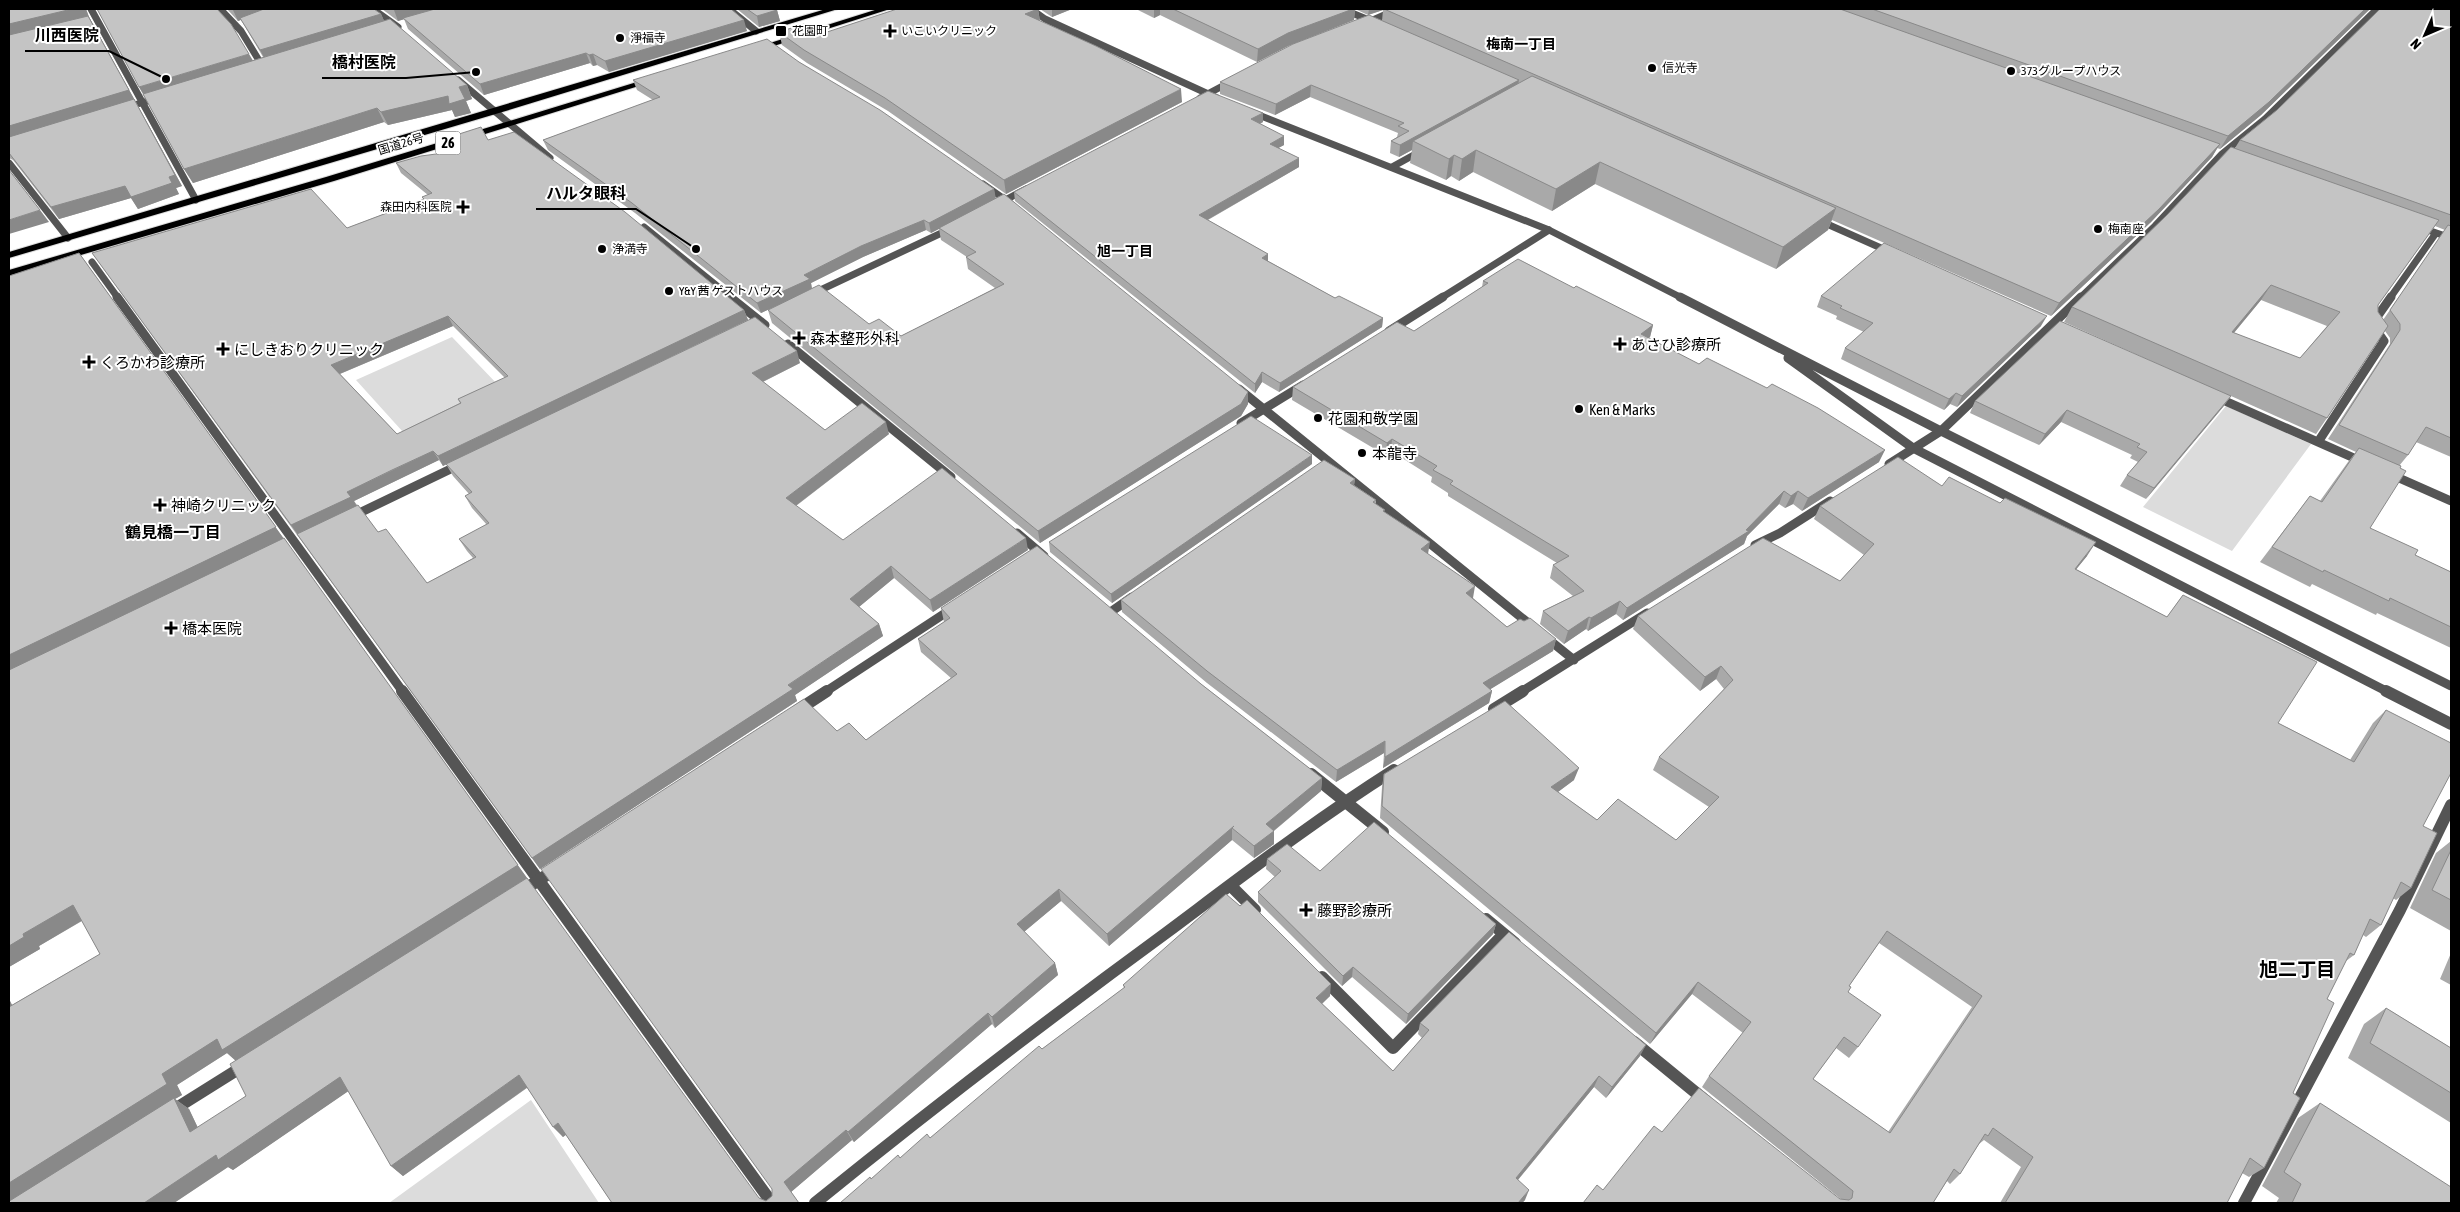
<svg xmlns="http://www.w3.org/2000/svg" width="2460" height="1212" viewBox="0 0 2460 1212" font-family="'Asap Condensed','Noto Sans JP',sans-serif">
	<rect width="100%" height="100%" fill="#fff"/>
	<path fill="#dcdcdc" d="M452 337 500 387 403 432 356 380Z
		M2226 406 2311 444 2232 551 2143 507Z
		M531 1100 599 1203H389Z"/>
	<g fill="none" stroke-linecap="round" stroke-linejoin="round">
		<defs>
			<path id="trunk" d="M826 9H838L499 113 9 258V252Z
				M878 9H890L758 51 751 49Z
				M650 78 658 80 334 181 9 276V270L326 177Z"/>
		</defs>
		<use href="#trunk" stroke="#dbdbdb" stroke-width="2"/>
		<path stroke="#555" stroke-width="7" d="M92 262 118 298"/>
		<path stroke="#555" stroke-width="9" d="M117 297 403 692"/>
		<path stroke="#555" stroke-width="12" d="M402 691 772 1203"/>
		<path stroke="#555" stroke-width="7" d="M91 9 196 200
			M220 9 241 31 263 67
			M373 9 398 27
			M729 9 756 31
			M1342 9 1374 22
			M1366 23 1398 9
			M458 80 550 158
			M1200 98 1232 81
			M124 108 158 98
			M9 163 68 238
			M1392 167 1421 151
			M983 184 1010 203
			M996 205 1026 189
			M1818 220 1890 252
			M644 227 732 298
			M2419 227 2451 238
			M812 294 950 229
			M1441 298 1549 230
			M2080 298 2155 226 2222 154 2265 119 2377 9
			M2390 298 2436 233"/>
		<path stroke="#555" stroke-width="9" d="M730 297 765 325
			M1389 331 1443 297
			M788 344 951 477
			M1239 389 1574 660
			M2216 397 2363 462
			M1241 423 1303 385
			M2318 442 2384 341 2372 324 2391 297
			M1889 464 1941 431 2081 297
			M2390 474 2451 501
			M351 517 461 464
			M1017 533 1044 556
			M1755 545 1780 533 1830 501
			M1112 611 1132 597
			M825 692 953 608
			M1521 692 1647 613"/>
		<path stroke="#555" stroke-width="12" d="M1494 709 1523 691
			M798 710 827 691
			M1311 774 1383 832
			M1230 885 1255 910
			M522 891 556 869
			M1486 919 1515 943
			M1322 977 1393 1048 1504 934
			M1634 1042 1706 1101
			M170 1112 245 1065
			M815 1203C930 1110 1047 1020 1166 933 1241 877 1315 820 1394 770
			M2244 1203 2400 910 2451 805"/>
		<path stroke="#555" stroke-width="7" d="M1031 9 1045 19 1217 98
			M1251 112 1549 230 1682 298"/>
		<path stroke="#555" stroke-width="9" d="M1680 297 1941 431 2451 686
			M1788 358 1913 448 2388 692"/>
		<path stroke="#555" stroke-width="12" d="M2386 691 2451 724"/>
		<use href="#trunk" fill="#000" fill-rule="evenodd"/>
	</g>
	<path fill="#a9a9a9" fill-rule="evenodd" d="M9 9H86L89 17 182 186 176 188 179 194 138 209 131 198 59 219 13 160 9 158Z
		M227 9H374L381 14 384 21 467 85 472 99 466 101 471 113 455 117 452 110 388 125 384 122 193 183 184 169 139 87 253 61 263 57 241 20 238 21Z
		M382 9H731L747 31 609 72 597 65 593 66 590 63 484 95 408 29 404 19 398 21Z
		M737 9H780L777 10 780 21 759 27Z
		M1038 9 1040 21 1182 102 1006 194 888 111 807 63 782 45 779 32 821 34Z
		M1040 9H1072L1052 17Z
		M1136 9H2370L2261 115 2220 149 2217 148 2212 157 2151 222 2051 316 1832 220 1828 230 1776 269 1595 184 1552 211 1473 172 1459 181 1451 176 1446 180 1410 163 1412 150 1399 157 1390 153 1391 141 1397 137 1398 133 1310 97 1275 115 1220 94V82L1382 21 1383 10 1368 15 1355 9 1354 20 1288 46 1257 62 1160 15 1154 18Z
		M2451 9V457L2416 442 2408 455 2399 466 2370 528 2415 555 2451 572V648L2377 613 2376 615 2312 584 2310 587 2260 562 2310 496 2320 501 2348 462 2356 452 2328 439 2390 344V338L2385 331 2327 418 2316 434 2231 396 2223 407 2146 499 2120 486 2127 475 2138 462 2130 458 2132 455 2061 422 2039 445 1970 413 1975 401 2169 369 2064 322 2072 307 2167 215 2235 148 2240 140 2277 110ZM2435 226 2445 230 2383 320 2378 312V305ZM2261 300 2327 326 2300 358 2234 333Z
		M799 62 994 189 995 199 1248 392V404L1241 416 1040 543 772 323 768 310 780 304 761 313 635 213 548 150 543 140 653 100 637 90 633 80ZM939 229 941 240 967 257H966L968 269 995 288 901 336 869 324 812 288 811 283 863 257 926 230 931 233Z
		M1263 113V122L1260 124 1284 145 1278 148 1299 167 1208 220 1268 254V261L1335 298 1383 318 1382 327 1279 392 1262 382 1255 393 1015 201 1014 192Z
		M488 140 744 310 748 320 623 379 800 363 763 382 825 430 889 434 796 506 843 540 1028 550 933 612 894 578 859 607 879 624 883 636 795 695 797 701 540 869 92 253 347 228 423 199 422 197 428 195 401 173 396 163 459 151ZM453 326 505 378 458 399 460 403 397 434 340 374ZM439 460 443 466 446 464 453 476 469 494 465 496 472 508 487 525 459 539 467 551 473 558 427 583 378 532 354 501Z
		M79 253 527 878 434 936 759 1198 766 1201 772 1196 837 731 866 740 951 678 921 652 918 639 944 622 941 608 1201 684 1322 778 1321 791 1274 831V844L1254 858 1232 840 1109 946 1061 901 1024 932 1055 963 1058 975 995 1028 992 1024 854 1142 852 1140 791 1192 799 1203H612L566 1135 563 1137 527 1088 403 1176 391 1166 348 1091 233 1170 228 1167 174 1203H9V999L12 1005 100 954 82 921 39 946 40 949 9 967V276ZM227 1053 235 1060 246 1096 198 1128 189 1109 175 1099 182 1095 177 1085Z
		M1483 281 1574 288 1653 325 1650 337 1649 338 1879 462 1802 511 1793 504 1785 508 1779 504 1747 536 1744 544 1623 620 1616 614 1588 631 1586 629 1564 644 1540 624 1543 611 1573 596 1550 578 1553 565 1557 563 1448 496V493L1431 482 1432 477 1391 451 1385 455 1292 400 1293 387 1414 331 1482 287Z
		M1821 296 2041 326 1957 407 1950 404 1944 410 1841 359 1845 348 1864 332 1836 319 1837 316 1817 307Z
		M1312 464 1112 603 1050 552 1049 542Z
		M1355 479 1354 485 1376 500V504L1428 554 1473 598 1507 627 1524 621 1556 639 1553 651 1490 689 1492 691 1489 703 1383 768 1384 753 1336 782 1207 683 1122 612 1121 600Z
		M1942 486 2087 556 2076 569 2167 617 2183 595 2278 723 2350 760 2373 723 2386 710 2423 826 2411 888 2396 900 2393 898 2381 925 2366 937 2363 935 2354 955 2346 961 2327 999 2293 1093 2264 1168 2249 1177 2242 1173 2227 1203H2000L2021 1167 1984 1140 1979 1144 1960 1174 1950 1184 1947 1181 1933 1203H1583L1603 1190 1662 1132 1842 1200 1702 1087 1709 1076 1743 1033 1692 994 1650 1044 1380 818 1382 787 1384 774 1574 780 1558 792 1597 820 1676 840 1709 807 1653 770 1659 757 1724 689 1716 679 1700 691 1633 629 1638 616 1840 581 1864 555 1814 519 1820 506ZM1879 943 1972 1007 1888 1132 1813 1079 1836 1048 1849 1058 1858 1047 1848 992 1849 986Z
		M2451 841V931L2410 908 2436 853Z
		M1267 859 1320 871 1496 924 1493 934 1406 1024 1352 977 1342 986 1258 902V892L1275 877 1266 869Z
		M2451 953V985L2440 979Z
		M1123 985 1330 996 1322 1004 1393 1071 1422 1038 1418 1034 1420 1023 1640 1056 1606 1098 1594 1087 1518 1180 1525 1200 1522 1203H840L871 1179 900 1158 930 1138 1042 1049 1124 988Z
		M2386 1008 2451 1048V1123L2348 1058 2364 1024Z
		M2320 1103 2451 1203H2276L2279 1198 2262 1186 2298 1118Z"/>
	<path fill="#898989" d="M72 9H86L89 17 182 186 176 188 179 194 138 209 131 198 59 219 51 207 125 186 172 183 9 140V24Z
		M236 9H268L238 21 233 10Z
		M398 9H440L398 21 394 10Z
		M1038 9 1040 22 1025 14Z
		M1052 9H1072L1052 17Z
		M1154 9H1160V15L1154 18Z
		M1353 9H1355L1354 20 1288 46 1257 62 1258 49 1288 33Z
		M1369 9H1383V10L1368 15Z
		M2365 9H2370L2261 115 2220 149 2228 136Z
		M777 10 780 21 759 27 757 16Z
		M381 14 386 25 266 61 260 50Z
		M744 20 747 31 609 72 605 61Z
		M586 53 590 63 484 95 480 84Z
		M249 54 255 64 146 98 139 87Z
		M593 54 597 65 593 66 589 55Z
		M1519 80 1517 92 1413 141 1412 150 1399 157 1400 145Z
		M467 85 472 99 466 101 471 113 455 117 452 110 388 125 381 112Z
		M1311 85 1310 97 1275 115 1276 104Z
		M1181 89 1182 102 1006 194 1004 180Z
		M377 108 384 122 193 183 184 169Z
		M1263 113V122L1251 128V119Z
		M1284 136V145L1269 153 1270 144Z
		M2220 144 2212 157 2151 222 2051 316 2059 303Z
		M1476 150 1473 172 1459 181 1462 159Z
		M1454 155 1451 176 1446 180 1449 159Z
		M1299 158V167L1200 224 1199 215Z
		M1600 162 1595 184 1552 211 1556 189Z
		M994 189 996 199 931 233 929 223Z
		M1836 208 1828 230 1776 269 1783 247Z
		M40 210 49 222 9 234V220Z
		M924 220 926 230 863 257 811 283 812 290 761 313 757 303 804 275 861 246Z
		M79 253 527 878 236 1061 227 1053 177 1085 182 1095 175 1099 189 1109 205 1143 9 1202V1183L162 1074 9 675V655Z
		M1268 254V264L1262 258Z
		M2271 285 2261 300 2222 347 2232 332Z
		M744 310 748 320 443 466 438 456Z
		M448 316 453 326 337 375 331 365Z
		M2047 316 2041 326 1957 407 1962 396Z
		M1383 318 1382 327 1279 392 1280 383Z
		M1653 325 1650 337 1638 347 1641 334Z
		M797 351 800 363 756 385 752 373Z
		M1262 372V382L1255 393V384Z
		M1248 392V404L1241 416 1040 543 1038 531Z
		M1956 393 1950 404 1944 410 1949 399Z
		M2231 396 2223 407 2146 499 2154 488Z
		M2067 410 2061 422 2039 445 2045 434Z
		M886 422 889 434 790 510 786 498Z
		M1392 439 1391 451 1385 455 1387 443Z
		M1885 450 1879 462 1802 511 1808 498Z
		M433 451 439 460 354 501 357 507 298 535 291 525 347 492Z
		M1312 455V464L1112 603 1111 594Z
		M1355 479 1353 491 1350 483Z
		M1784 491 1779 504 1747 536 1744 544 1623 620 1627 608 1746 530Z
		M1798 491 1793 504 1785 508 1791 496Z
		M1026 538 1028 550 933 612 930 600Z
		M1430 542 1428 554 1421 549Z
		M2096 542 2087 556 2066 582 2075 569Z
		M891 566 894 578 854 611 850 599Z
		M1475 586 1473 598 1464 605 1466 593Z
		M1620 601 1616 614 1588 631 1591 618Z
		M1589 617 1586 629 1564 644 1568 631Z
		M879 624 883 636 795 695 797 701 540 869 532 858Z
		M1556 639 1553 651 1481 695 1483 683Z
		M1721 666 1716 679 1700 691 1705 677Z
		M1492 691 1489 703 1383 768 1385 757Z
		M1385 741 1384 753 1336 782 1337 770Z
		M1579 768 1574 780 1547 800 1551 787Z
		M1322 778 1321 791 1266 837V824Z
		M1234 826 1232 828V840L1109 946 1107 934Z
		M1274 831V844L1254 858V846Z
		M1059 889 1061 901 1019 936 1017 924Z
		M73 905 88 917 39 946 40 949 9 967V946L23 934Z
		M1496 924 1493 934 1406 1024 1408 1014Z
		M1055 963 1058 975 995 1028 992 1017Z
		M1353 967 1352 977 1342 986 1343 976Z
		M1698 982 1692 994 1650 1044 1656 1033Z
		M1331 984 1330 996 1315 1010 1316 998Z
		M9 999 20 1021 9 1014Z
		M988 1013 992 1024 854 1142 848 1132Z
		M1646 1045 1640 1056 1606 1098 1612 1087Z
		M519 1075 529 1086 403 1176 391 1166Z
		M1599 1076 1594 1087 1511 1188 1516 1178Z
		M340 1077 353 1088 233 1170 228 1167 174 1203H144L216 1155Z
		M558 1123 568 1133 563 1137 553 1127Z
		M846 1130 852 1140 791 1192 784 1182Z
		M1529 1190 1525 1200 1522 1203H1518Z"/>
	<path fill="#c4c4c4" stroke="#898989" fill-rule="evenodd" d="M9 9H72L9 24Z
		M97 9H217L231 24 249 54 139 87Z
		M264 9H374L381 14 260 50 240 18Z
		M435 9H731L744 20 605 61 593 54 589 55 586 53 480 84 403 18Z
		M747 9H775L777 10 757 16Z
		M897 9H1038L1025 14 1096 46 1181 89 1004 180 885 98 804 50 779 32 804 24 821 34Z
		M1173 9H1353L1288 33 1258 49Z
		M1384 9H1840L2220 144 2159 209 2059 303Z
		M1872 9H2365L2269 102 2228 136Z
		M2380 9H2451V215L2240 140 2277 110Z
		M1369 15 1519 80 1400 145 1391 141 1409 131 1398 126 1404 123 1311 85 1276 104 1220 82 1293 44Z
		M88 16 129 90 9 126V35Z
		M390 19 467 85 459 87 465 99 449 104 448 96 381 112 377 108 184 169 143 94Z
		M767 39 799 62 880 110 994 189 929 223 924 220 861 246 804 275 810 279 757 303 632 203 543 140 660 97 633 80Z
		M1532 76 1836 208 1783 247 1600 162 1556 189 1476 150 1462 159 1454 155 1449 159 1413 141Z
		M1208 91 1263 113 1251 119 1284 136 1270 144 1299 158 1199 215 1268 254 1262 258 1335 298 1339 296 1383 318 1280 383 1262 372 1255 384 1014 192Z
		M134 99 175 175 169 177 172 183 131 197 125 186 51 207 9 153V137Z
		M481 127 488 140 514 132 625 212 744 310 438 456 433 451 392 470 347 492 351 497 291 525 92 253 311 189 347 228 424 199 422 197 432 193 396 163 421 156 459 151 456 135ZM448 316 508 376 458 399 461 403 397 434 331 365Z
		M2231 147 2439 220 2378 305V312L2388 326 2327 418 2072 307 2167 215ZM2271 285 2340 312 2300 358 2232 332Z
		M9 170 40 210 9 220Z
		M1004 194 1248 392 1241 404 1038 531 768 310 819 285 869 324 879 319 901 336 1004 284 966 257 976 252 939 228Z
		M2448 225 2451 226V438L2426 427 2408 455 2339 425 2400 330V324L2390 310Z
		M1884 243 2047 316 1962 396 1956 393 1949 399 1845 348 1873 323 1840 308 1842 306 1821 296Z
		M79 253 276 527 9 655V276Z
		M1518 259 1574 288 1576 286 1653 325 1641 334 1699 364 1707 358 1767 388 1772 384 1818 408 1885 450 1808 498 1798 491 1791 496 1784 491 1746 530 1749 531 1627 608 1620 601 1591 618 1589 617 1568 631 1543 611 1584 591 1553 565 1569 556 1450 484 1453 481 1433 470 1437 466 1392 439 1387 443 1293 387 1397 322 1414 331 1488 283 1483 281Z
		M755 317 797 351 752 373 825 430 862 403 886 422 786 498 843 540 942 468 1026 538 930 600 891 566 850 599 879 624 788 685 793 689 532 858 297 534 358 505 378 532 386 529 427 583 476 557 459 539 489 523 465 496 472 492 446 464Z
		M2060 321 2231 396 2154 488 2127 475 2147 452 2137 447 2140 444 2067 410 2045 434 1975 401Z
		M1251 416 1312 455 1111 594 1049 542Z
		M2359 448 2401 466 2400 468 2406 471 2370 528 2418 550 2415 555 2451 572V627L2390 598 2389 601 2324 570 2323 572 2272 547 2310 496 2322 502Z
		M1898 457 1942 486 1949 477 2000 503 2005 498 2096 542 2075 569 2167 617 2183 595 2317 662 2278 723 2354 762 2386 710 2451 743V773L2423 826 2437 833 2411 888 2401 882 2381 925 2370 919 2354 955 2350 953 2327 999 2334 1003 2293 1093 2300 1098 2264 1168 2250 1158 2227 1203H2005L2033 1157 1993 1128 1988 1136 1985 1134 1960 1174 1954 1169 1933 1203H1583L1597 1185 1603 1190 1654 1126 1662 1132 1699 1088 1840 1199 1849 1200 1852 1198 1853 1191 1709 1076 1751 1022 1698 982 1656 1033 1382 806 1384 774 1505 701 1579 768 1551 787 1597 820 1618 799 1676 840 1719 797 1659 757 1733 680 1721 666 1705 677 1638 616 1763 538 1840 581 1874 544 1820 506ZM1887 931 1982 996 1890 1133 1813 1079 1844 1037 1858 1047 1881 1015 1848 992 1851 987 1849 986Z
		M1324 460 1355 479 1350 483 1376 500 1373 502 1385 510 1383 511 1430 542 1421 549 1475 586 1466 593 1507 627 1520 619 1524 621 1530 618 1556 639 1483 683 1492 691 1385 757V741L1337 770 1207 671 1121 600Z
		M284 538 518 865 222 1050 217 1039 162 1074 167 1084 9 1183V1007L100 954 73 905 23 934 24 937 9 946V670Z
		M1037 546 1201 684 1322 778 1266 824 1274 831 1254 846 1232 828 1234 826 1107 934 1059 889 1017 924 1055 963 992 1017 988 1013 848 1132 846 1130 784 1182 799 1203H612L558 1123 553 1127 519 1075 391 1166 340 1077 218 1160 216 1155 144 1203H9V1201L11 1200 174 1098 190 1132 246 1096 230 1064 527 878 759 1198 766 1201 772 1196V1189L541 869 804 699 837 731 849 723 866 740 957 674 918 639 950 618 941 608Z
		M1374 822 1496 924 1408 1014 1353 967 1343 976 1258 892 1281 871 1267 859 1287 844 1320 871Z
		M2451 850V900L2432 890Z
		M1226 894 1240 906 1247 900 1331 984 1316 998 1393 1071 1429 1030 1420 1023 1509 932 1646 1045 1612 1087 1599 1076 1516 1178 1529 1190 1518 1203H840L870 1177 871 1179 898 1155 900 1158 927 1134 930 1138 1039 1046 1042 1049 1125 987 1123 985Z
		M2386 1008 2451 1048V1093L2370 1043Z
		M2320 1103 2451 1187V1203H2292L2301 1184 2284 1172Z"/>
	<g fill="#000" stroke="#fff" stroke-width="2">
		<rect x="775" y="25" width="12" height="12" rx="2.5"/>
		<path d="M887.5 23.5h5v5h5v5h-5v5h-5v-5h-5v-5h5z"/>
		<circle cx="620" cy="38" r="5"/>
		<circle cx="1652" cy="68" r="5"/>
		<circle cx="2011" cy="71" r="5"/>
		<path d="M460.5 199.5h5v5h5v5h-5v5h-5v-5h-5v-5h5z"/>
		<circle cx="2098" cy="229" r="5"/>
		<circle cx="602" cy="249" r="5"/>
		<circle cx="669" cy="291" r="5"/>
		<path d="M796.5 330.5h5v5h5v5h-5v5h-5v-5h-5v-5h5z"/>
		<path d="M1617.5 336.5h5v5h5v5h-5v5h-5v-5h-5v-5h5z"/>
		<path d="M220.5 341.5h5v5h5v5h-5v5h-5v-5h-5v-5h5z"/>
		<path d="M86.5 354.5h5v5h5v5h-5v5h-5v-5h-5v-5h5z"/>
		<circle cx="1579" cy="409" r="5"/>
		<circle cx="1318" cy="418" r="5"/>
		<circle cx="1362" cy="453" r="5"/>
		<path d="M157.5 497.5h5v5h5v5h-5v5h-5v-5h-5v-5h5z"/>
		<path d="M168.5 620.5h5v5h5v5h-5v5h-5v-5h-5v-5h5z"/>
		<path d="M1303.5 902.5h5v5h5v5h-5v5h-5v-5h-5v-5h5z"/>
	</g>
	<g text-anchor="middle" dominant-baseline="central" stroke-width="4" stroke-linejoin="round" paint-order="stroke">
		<g font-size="12" fill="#000" stroke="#fff" text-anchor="start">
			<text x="792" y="31">花園町</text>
			<text x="901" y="31">いこいクリニック</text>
			<text x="630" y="38">淨福寺</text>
			<text x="1662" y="68">信光寺</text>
			<text x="2021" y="71">373グループハウス</text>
			<text x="452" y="207" text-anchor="end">森田内科医院</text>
			<text x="2108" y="229">梅南座</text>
			<text x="612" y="249">浄満寺</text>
			<text x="679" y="291">Y&amp;Y 茜 ゲストハウス</text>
		</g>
		<g font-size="12" fill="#000" stroke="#fff">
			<text transform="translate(401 144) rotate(-17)">国道26号</text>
		</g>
		<g font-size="14" font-weight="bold" fill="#000" stroke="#fff">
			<text x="1521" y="44">梅南一丁目</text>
			<text x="1125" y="251">旭一丁目</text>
		</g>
		<rect fill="#fff" stroke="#4c4c4c" stroke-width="1" x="435.5" y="131.5" width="25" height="23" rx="4"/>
		<g font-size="14" font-weight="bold" fill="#000">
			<text x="448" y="143">26</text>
		</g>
		<g font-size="15" fill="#000" stroke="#fff" text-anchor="start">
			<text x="810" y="338">森本整形外科</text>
			<text x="1631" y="344">あさひ診療所</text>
			<text x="234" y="349">にしきおりクリニック</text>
			<text x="100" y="362">くろかわ診療所</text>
			<text x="1589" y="409">Ken &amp; Marks</text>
			<text x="1328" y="418">花園和敬学園</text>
			<text x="1372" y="453">本龍寺</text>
			<text x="171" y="505">神崎クリニック</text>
			<text x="182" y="628">橋本医院</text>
			<text x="1317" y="910">藤野診療所</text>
		</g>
		<g font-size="16" font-weight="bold" fill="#000" stroke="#fff">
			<text x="173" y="532">鶴見橋一丁目</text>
		</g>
		<g font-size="19" font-weight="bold" fill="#000" stroke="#fff">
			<text x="2297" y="969">旭二丁目</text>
		</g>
	</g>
	<path fill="none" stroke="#000" stroke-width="2" d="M166 79L109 51H25M476 72L406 78H322M696 249L636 209H536"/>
	<g fill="#000" stroke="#fff" stroke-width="2">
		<circle cx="166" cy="79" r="5"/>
		<circle cx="476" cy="72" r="5"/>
		<circle cx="696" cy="249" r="5"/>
	</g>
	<g font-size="16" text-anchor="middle" font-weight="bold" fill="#000" stroke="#fff" stroke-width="4" stroke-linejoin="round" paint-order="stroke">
		<text x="67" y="41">川西医院</text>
		<text x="364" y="68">橋村医院</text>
		<text x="586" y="199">ハルタ眼科</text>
	</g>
	<rect width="2460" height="1212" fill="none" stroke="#000000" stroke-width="20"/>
	<g transform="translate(2425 35) rotate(225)" stroke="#ffffff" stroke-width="4" paint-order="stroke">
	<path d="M0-4L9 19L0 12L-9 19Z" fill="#000000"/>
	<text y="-8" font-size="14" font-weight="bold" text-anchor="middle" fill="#000000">N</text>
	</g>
</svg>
